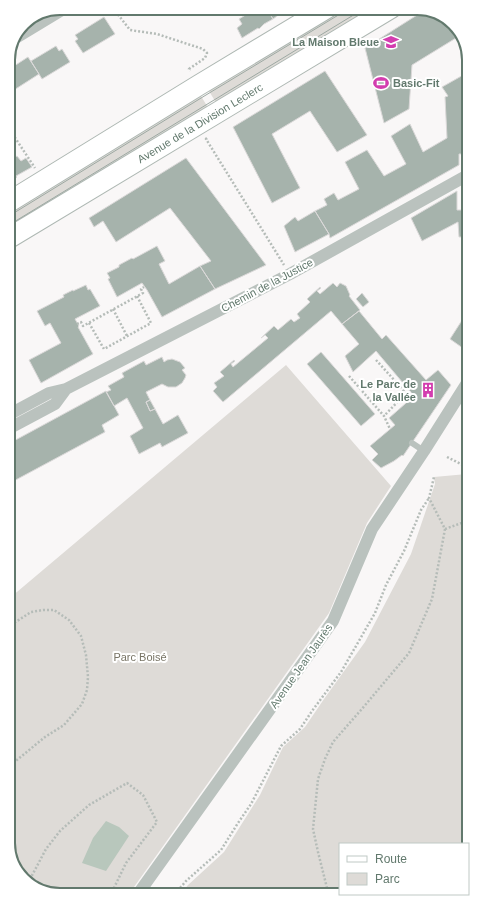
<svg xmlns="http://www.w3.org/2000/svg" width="477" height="903" viewBox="0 0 477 903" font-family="Helvetica,sans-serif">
	<rect width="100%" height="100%" fill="#f9f7f7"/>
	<path fill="#dedbd7" d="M334 8H381L218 106 206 86Z
		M198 91 210 111 9 234V207Z
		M286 365 391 486 367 523 329 613 129 894 57 895 31 886 12 863 11 597Z
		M467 474 469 844 468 847V844H340V892L181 894 188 885 224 852 260 795 283 747 305 727 324 699 365 642 411 554 435 484 434 477Z"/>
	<path fill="#b8c7bc" d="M106 821 119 827 129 836 106 871 82 863 93 838Z"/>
	<path fill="#a6b3ac" stroke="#dbd9d9" d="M117 8H132L121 14Z
		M257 8H266L273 19 264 24 259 29 258 28 242 38 237 28 242 24 239 19Z
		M266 8H290L287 10V12L283 14 281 13 273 19Z
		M425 10 442 15 456 38 412 65 409 109 384 123 365 48Z
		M104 17 115 34 83 53 75 41 78 39 75 35Z
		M56 46 59 51 62 49 70 62 42 79 31 61Z
		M28 57 39 74 14 90 8 79V70Z
		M325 71 367 135 337 152 310 111 272 134 300 188 272 203 233 127Z
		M465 74 466 154H459V165L330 238 329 234 315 211 327 205 324 199 334 193 338 200 359 189 345 162 367 150 384 176 406 164 391 136 410 124 423 152 447 138 445 97 448 96 442 87Z
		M8 79 14 90 8 93Z
		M17 156 21 161 26 158 32 167 16 176 17 177 14 179 9 181V161Z
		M186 158 266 265 215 289 200 266 211 261 170 208 116 242 103 221 94 227 89 218Z
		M457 191V210H466V237H459L458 222 422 241 411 218Z
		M315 211 329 234 295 252 284 226 295 217 298 221Z
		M157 246 165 261 159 264 169 284 200 266 215 289 162 317 147 290 142 283 117 297 108 279 110 278 107 273 119 267V265L132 258 133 259Z
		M333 283 337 287 340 283 346 286 350 295 349 296 360 310 342 324 331 311 223 402 213 391 217 387 214 383 224 376 220 372 234 360 235 361 231 364 233 367 268 338 265 335 261 338 274 326 278 330 291 319 294 322 300 318 297 314 310 302 307 299 320 287 321 288 317 291 320 294Z
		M86 285 88 290 90 289 100 306 75 319 79 326 78 327 93 354 41 383 29 360 61 343 50 323 45 326 37 311 64 297 63 295 73 290V291Z
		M362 293 369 302 363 307 356 299Z
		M359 311 382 339 386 335 426 380 438 370 451 385 403 456 402 455 394 461 381 468 372 460 378 454 370 446 395 425 389 418 414 396 376 351 353 372 345 356 359 344 342 324Z
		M466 314 467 351 450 339Z
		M321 352 375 414 361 426 307 364Z
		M162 357 164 362 167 360 172 359 180 362 185 368 182 370 186 375 185 378 182 383 176 387H168L162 384 146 392 150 400 146 402 150 411 155 409 163 424 178 415 188 433 162 447 160 443 139 454 130 436 143 428 127 398 114 406 106 392 111 390 108 386 124 377 122 373 144 361 146 365Z
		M106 391 119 415 102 425 105 432 10 483V443Z
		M150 400 155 409 150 411 146 402Z"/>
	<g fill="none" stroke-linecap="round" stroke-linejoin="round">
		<defs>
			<path id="primary" d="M9 202 199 85 327 8
				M9 238 391 8"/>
		</defs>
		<use href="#primary" stroke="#aeb8b3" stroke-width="22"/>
		<path stroke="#b5bcb8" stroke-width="2.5" stroke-dasharray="2 2" stroke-linecap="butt" d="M113 8 130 30 157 34 203 49 207 53 205 58 189 69 190 71
			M8 127 35 168
			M207 138 206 139 284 265
			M113 309 127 336
			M89 323 104 349 151 323 137 296
			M77 324 81 322 83 326 143 293 141 289 144 287
			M376 360 406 393 384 416
			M349 376 384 416 390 429
			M447 457 467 467
			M445 529 467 521
			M11 625 31 612 43 610H54L69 620 81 636 86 655 88 677 87 690 82 704 64 725 45 737 12 764
			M28 883 46 849 60 831 89 805 127 783 143 795 157 822 126 863 111 894
			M328 892 318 852 313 829 318 779 325 759 333 742 361 710 409 653 432 599 445 529 429 498 434 477
			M175 894 186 881 221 850 238 823 251 804 281 746 300 729 312 711 341 672 375 613 386 585 404 551 421 510 429 498"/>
		<path stroke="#bac2be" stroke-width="6" d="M412 443 424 451"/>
		<path stroke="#bac2be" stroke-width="12" d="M17 37 65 8
			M10 414 49 393 66 389 290 274 466 176
			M10 428 55 404 66 389
			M138 894 333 621 372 529 424 451 467 383"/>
		<use href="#primary" stroke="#fff" stroke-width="20"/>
		<path stroke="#9da9a3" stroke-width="1" d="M9 216 206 95 350 8
			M9 225 365 8"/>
	</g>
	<defs>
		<symbol id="school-bare" viewBox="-9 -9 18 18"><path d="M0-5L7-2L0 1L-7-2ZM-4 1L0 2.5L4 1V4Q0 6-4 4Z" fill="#d33daf" stroke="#fff" stroke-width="2.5" paint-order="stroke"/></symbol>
		<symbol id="stadium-bare" viewBox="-9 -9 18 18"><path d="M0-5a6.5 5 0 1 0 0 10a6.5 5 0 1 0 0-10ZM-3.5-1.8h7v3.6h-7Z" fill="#d33daf" stroke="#fff" stroke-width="2.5" paint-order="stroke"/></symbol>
		<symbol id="building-bare" viewBox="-9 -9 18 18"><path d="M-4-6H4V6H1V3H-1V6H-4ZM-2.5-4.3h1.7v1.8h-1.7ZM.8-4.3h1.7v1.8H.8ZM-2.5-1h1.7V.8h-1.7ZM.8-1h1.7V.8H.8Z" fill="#d33daf" stroke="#fff" stroke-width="2.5" paint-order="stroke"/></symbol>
	</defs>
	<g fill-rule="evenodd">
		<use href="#school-bare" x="380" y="31" width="22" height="22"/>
		<use href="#stadium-bare" x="370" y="72" width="22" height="22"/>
		<use href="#building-bare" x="417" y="379" width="22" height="22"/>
	</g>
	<g text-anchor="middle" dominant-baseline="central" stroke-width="4" stroke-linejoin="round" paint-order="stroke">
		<g font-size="11" font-weight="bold" fill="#62796d" stroke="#fff" text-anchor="end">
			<text x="379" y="42">La Maison Bleue</text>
			<text x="393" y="83" text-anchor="start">Basic-Fit</text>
			<text x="416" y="384">Le Parc de<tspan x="416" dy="13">la Vallée</tspan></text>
		</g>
		<g font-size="11" fill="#62796d" stroke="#fff">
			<text transform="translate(200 123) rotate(-31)">Avenue de la Division Leclerc</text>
			<text transform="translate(267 285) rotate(-28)">Chemin de la Justice</text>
			<text transform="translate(301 666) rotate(-55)">Avenue Jean Jaurès</text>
		</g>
		<g font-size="11" fill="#787465" stroke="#fff">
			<text x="140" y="657">Parc Boisé</text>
		</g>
	</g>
	<path d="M0 0H477V903H0ZM60 15H417A45 45 0 0 1 462 60V843A45 45 0 0 1 417 888H60A45 45 0 0 1 15 843V60A45 45 0 0 1 60 15Z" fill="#fff" fill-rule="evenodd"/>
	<path fill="none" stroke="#62796d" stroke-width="2" d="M60 15H417A45 45 0 0 1 462 60V843A45 45 0 0 1 417 888H60A45 45 0 0 1 15 843V60A45 45 0 0 1 60 15Z"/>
	<rect x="339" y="843" width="130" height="52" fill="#ffffff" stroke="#c0c9c5"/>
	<rect x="347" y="856" width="20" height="6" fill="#ffffff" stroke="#c0c9c5"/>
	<text x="375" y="863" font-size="12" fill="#62796d">Route</text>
	<rect x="347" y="873" width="20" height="12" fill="#dedbd7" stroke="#c0c9c5"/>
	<text x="375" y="883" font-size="12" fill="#62796d">Parc</text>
</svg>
